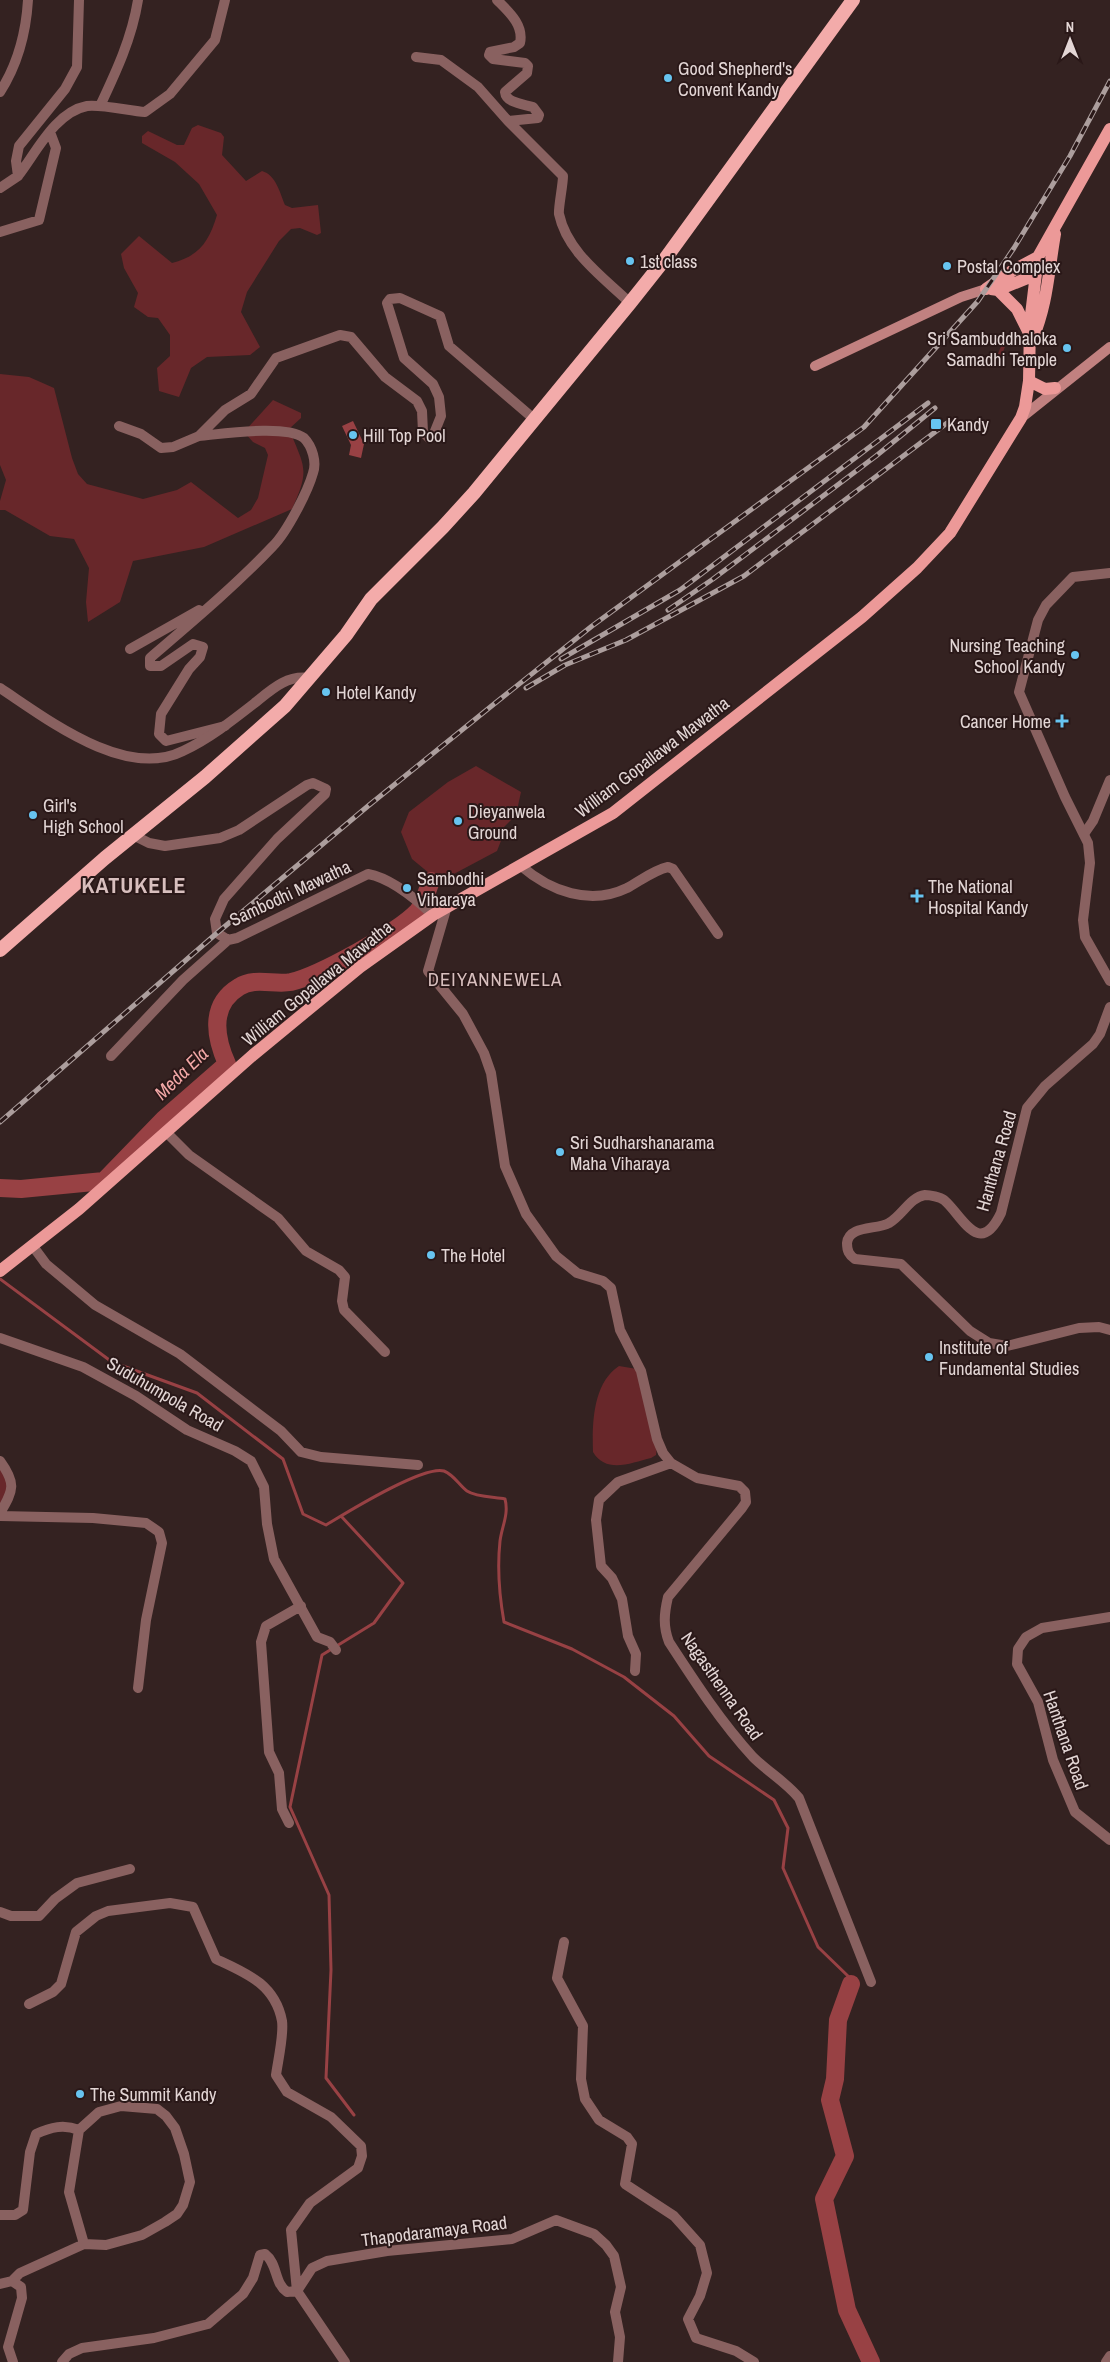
<svg xmlns="http://www.w3.org/2000/svg" width="1110" height="2362" viewBox="0 0 1110 2362" font-family="'Archivo Narrow',sans-serif">
	<rect width="100%" height="100%" fill="#342221"/>
	<path fill="#68272a" d="M198 125 221 133 224 137 222 155 246 181 262 171C276 175 280 193 285 205L292 208 318 205 321 233 317 235 300 228 291 229 279 241 247 292 241 312 260 347 250 355 207 357 191 368 179 397 159 391 157 368 170 356V335L158 318 148 317 134 307 138 293 124 268 121 254 139 236 172 263C200 256 209 241 217 215L199 184 175 162 142 143V136L148 131 177 145H184L192 128Z
		M1006 335 1009 337 998 364 993 365Z
		M0 374 29 377 54 388 72 458 78 474 87 484 143 499 177 490 191 482 238 518 251 510 258 498 268 455 265 448 253 442 244 432 273 400 301 413V418L289 429C305 468 310 469 292 509L204 547 133 561 120 602 88 622 86 602 89 568 74 539 50 536 5 510H0V501L6 480 0 465Z
		M476 766 521 792 516 815 503 828 504 833 497 851 450 876 435 878 412 859 401 832 409 812 448 782Z
		M619 1366 637 1369 657 1447 656 1455 651 1458C631 1463 606 1474 593 1452 592 1423 593 1383 619 1366Z
		M0 1465 10 1479 0 1513Z"/>
	<path fill="#984144" d="M353 421 364 444 361 458 349 455 351 445 342 426Z"/>
	<g fill="none" stroke-linecap="round" stroke-linejoin="round">
		<path stroke="#984144" stroke-width="3" d="M0 1279 112 1362 197 1393 283 1459 303 1514 326 1525C346 1513 423 1465 444 1471 454 1475 459 1485 467 1491 476 1497 494 1497 505 1499 509 1514 502 1526 500 1541 497 1569 499 1594 504 1622L572 1649 624 1677 674 1716 709 1756 774 1800 788 1828 783 1868 818 1947 850 1978
			M341 1516 403 1583 374 1623 322 1655 290 1807 329 1895 331 1970 326 2078 354 2115"/>
		<path stroke="#984144" stroke-width="18" d="M0 1188 21 1189 104 1181 164 1119 227 1064C215 1037 209 1005 239 987 254 977 274 985 291 982 318 976 398 932 417 912 424 905 427 890 431 881
			M851 1984 838 2020 835 2079 830 2100 845 2156 824 2199 847 2310 871 2362"/>
		<path stroke="#896160" stroke-width="10" d="M497 0C509 12 524 25 520 43L514 47 490 52 489 55 493 59 525 63 528 66 527 73 505 92C506 103 523 104 533 107L539 115 538 118 508 121 563 176C563 185 558 209 559 214 567 252 603 277 630 303
			M416 57 441 60 478 87 508 121
			M0 92C18 64 26 33 28 0
			M100 106C116 72 132 38 138 0
			M18 176C36 153 55 112 87 106 101 104 130 111 145 112L170 94 215 40 225 0
			M0 188 18 176 16 161 19 146 65 89 77 67 79 0
			M0 232 39 220 56 148 50 132
			M119 426 141 434 161 448 173 447 199 436 225 410 251 394 276 358 340 335 351 337 385 377 417 401 422 411 423 432 429 438 433 436 441 416 439 397 433 384 404 358 387 303 390 299 400 298 440 316 449 346 534 419
			M199 436C222 434 286 424 304 438 312 446 317 462 313 473 308 491 287 532 273 546 235 586 192 622 150 658V666H161L193 644 203 647 200 657 189 669 161 714 159 734 166 741 225 726
			M130 649 199 610
			M1084 834 1093 821 1110 780
			M133 835 149 843 165 846 220 838 239 830 307 785 313 783 326 789 325 794 277 839 224 899 215 919 217 933 228 940 237 938 368 874C390 878 416 899 433 915
			M521 866C550 891 590 906 627 888 640 881 654 870 668 867L673 869 718 934
			M447 906 428 971 463 1014 484 1053 491 1073 505 1166 526 1214 556 1256 577 1273 603 1281 611 1288 620 1330 641 1371 657 1439 663 1453 671 1463 697 1478 739 1486 745 1492 746 1502 742 1508 668 1597C664 1614 663 1626 669 1642 695 1682 721 1722 753 1757 768 1772 786 1782 799 1798L871 1982
			M111 1056 183 980 228 940
			M166 1132 189 1155 278 1218 306 1251 339 1270 345 1277 342 1301 344 1310 385 1352
			M32 1245 46 1264 95 1305 180 1354 281 1431 301 1452 321 1457 418 1465
			M0 1338 83 1367 136 1396 187 1430 235 1451 251 1461 264 1487 267 1524 274 1559 317 1637 330 1642 336 1650
			M0 1461C16 1483 14 1490 0 1513
			M0 1516 93 1518 146 1523 159 1532 162 1543 146 1620 138 1688
			M635 1671 636 1654 628 1636 622 1599 612 1578 601 1566 596 1520 599 1500 618 1482 671 1463
			M289 1823 282 1809 279 1773 269 1752 261 1642 266 1626 301 1606
			M0 1912 11 1916H39L55 1899 77 1883 130 1869
			M564 1942 557 1978 583 2026 581 2079 585 2099 599 2120 627 2137 632 2144 625 2184 674 2216 700 2245 707 2273 700 2296 688 2319 696 2338 736 2351 754 2362
			M29 2004 53 1992 61 1984 76 1932 96 1916 108 1911 170 1903 193 1907 216 1959C246 1973 275 1984 282 2021 284 2035 278 2060 276 2075L287 2092 331 2117 361 2146 362 2156 358 2168 310 2203 291 2230 297 2291 345 2362
			M79 2130 99 2112 121 2106 157 2109 166 2116 175 2128 184 2154 190 2182 183 2205 177 2214 165 2222 142 2235 106 2245 84 2244
			M0 2215H15L23 2210 30 2152 36 2134C51 2127 64 2124 79 2130L69 2192 84 2244 20 2273 12 2281
			M0 2284 12 2281 21 2287 22 2298 8 2347 13 2362
			M297 2291 312 2268 327 2261 387 2251 512 2239 556 2220 594 2234 606 2245 614 2256 621 2287 615 2312 620 2337 618 2362
			M62 2362 69 2354 82 2348 154 2338 208 2324 243 2294 253 2278 260 2255 265 2254C278 2264 274 2283 287 2292L297 2291"/>
		<path stroke="#896160" stroke-width="10" d="M1110 573 1073 577 1046 605 1038 620 1019 692 1065 797 1088 843 1090 863 1083 920 1085 937 1110 981
			M0 688C47 719 125 780 183 751 209 739 233 720 256 702 272 689 287 675 309 678
			M1110 1007 1100 1034 1093 1044 1045 1086 1027 1108 1001 1213C979 1259 962 1215 944 1200 940 1197 930 1195 925 1195 910 1197 902 1216 889 1223 877 1230 849 1225 847 1243 847 1251 849 1255 855 1259L901 1264 970 1331 989 1343 1007 1346 1079 1328 1099 1327 1110 1330
			M1110 1617 1042 1628 1026 1637 1018 1649 1017 1664 1038 1702 1053 1760 1075 1812 1110 1840
			M1106 2362 1110 2356"/>
		<path stroke="#c18180" stroke-width="10" d="M815 366 961 297 986 289
			M1021 418 1110 347"/>
		<path stroke="#ec9998" stroke-width="12" d="M986 289 1012 271 1038 257
			M991 289 998 290 1035 275
			M998 290 1017 309 1029 333
			M1032 341C1048 302 1048 274 1055 234
			M1029 381 1045 389 1055 388
			M0 1271 79 1209 253 1055 360 967 433 915 613 813 862 617 917 568 950 533 1021 418 1025 407 1029 381 1030 323 1038 257 1110 129"/>
		<path stroke="#f3abaa" stroke-width="14" d="M0 950 105 858 205 777 285 706 346 635 371 599 443 527 474 493 630 303 665 259 853 0"/>
		<defs>
			<path id="rail" d="M668 610 713 579 876 456 935 408
				M561 659 680 590 928 403
				M526 688 565 665 626 640 744 576 947 423
				M0 1122 217 933 368 806 494 704 592 626 864 427 978 301 1014 248 1070 156 1110 81"/>
		</defs>
		<use href="#rail" stroke="#ac9e9d" stroke-width="5"/>
		<use href="#rail" stroke="#2a1818" stroke-width="3" stroke-dasharray="9" stroke-linecap="butt"/>
	</g>
	<g fill="#67c4f0" stroke="#2a1818" stroke-width="2">
		<circle cx="668" cy="78" r="5"/>
		<circle cx="630" cy="261" r="5"/>
		<circle cx="947" cy="266" r="5"/>
		<circle cx="1067" cy="348" r="5"/>
		<rect x="930" y="418" width="12" height="12" rx="2.5"/>
		<circle cx="353" cy="435" r="5"/>
		<circle cx="1075" cy="655" r="5"/>
		<circle cx="326" cy="692" r="5"/>
		<path d="M1059.5 713.5h5v5h5v5h-5v5h-5v-5h-5v-5h5z"/>
		<circle cx="33" cy="815" r="5"/>
		<circle cx="458" cy="821" r="5"/>
		<circle cx="407" cy="888" r="5"/>
		<path d="M914.5 888.5h5v5h5v5h-5v5h-5v-5h-5v-5h5z"/>
		<circle cx="560" cy="1152" r="5"/>
		<circle cx="431" cy="1255" r="5"/>
		<circle cx="929" cy="1357" r="5"/>
		<circle cx="80" cy="2094" r="5"/>
	</g>
	<g text-anchor="middle" dominant-baseline="central" stroke-width="4" stroke-linejoin="round" paint-order="stroke">
		<g font-size="18" fill="#e3d6d5" stroke="#2a1818" text-anchor="start">
			<text x="678" y="68">Good Shepherd's<tspan x="678" dy="21">Convent Kandy</tspan></text>
			<text x="640" y="261">1st class</text>
			<text x="957" y="266">Postal Complex</text>
			<text x="1057" y="338" text-anchor="end">Sri Sambuddhaloka<tspan x="1057" dy="21">Samadhi Temple</tspan></text>
			<text x="947" y="424">Kandy</text>
			<text x="363" y="435">Hill Top Pool</text>
			<text x="1065" y="645" text-anchor="end">Nursing Teaching<tspan x="1065" dy="21">School Kandy</tspan></text>
			<text x="336" y="692">Hotel Kandy</text>
			<text x="1051" y="721" text-anchor="end">Cancer Home</text>
			<text x="43" y="805">Girl's<tspan x="43" dy="21">High School</tspan></text>
			<text x="468" y="811">Dieyanwela<tspan x="468" dy="21">Ground</tspan></text>
			<text x="417" y="878">Sambodhi<tspan x="417" dy="21">Viharaya</tspan></text>
			<text x="928" y="886">The National<tspan x="928" dy="21">Hospital Kandy</tspan></text>
			<text x="570" y="1142">Sri Sudharshanarama<tspan x="570" dy="21">Maha Viharaya</tspan></text>
			<text x="441" y="1255">The Hotel</text>
			<text x="939" y="1347">Institute of<tspan x="939" dy="21">Fundamental Studies</tspan></text>
			<text x="90" y="2094">The Summit Kandy</text>
		</g>
		<g font-size="18" fill="#e3d6d5" stroke="#2a1818">
			<text transform="translate(652 757) rotate(-37)">William Gopallawa Mawatha</text>
			<text transform="translate(290 893) rotate(-25)">Sambodhi Mawatha</text>
			<text transform="translate(317 983) rotate(-39)">William Gopallawa Mawatha</text>
			<text transform="translate(996 1161) rotate(-74)">Hanthana Road</text>
			<text transform="translate(165 1394) rotate(30)">Suduhumpola Road</text>
			<text transform="translate(722 1686) rotate(55)">Nagasthenna Road</text>
			<text transform="translate(1066 1740) rotate(71)">Hanthana Road</text>
			<text transform="translate(434 2231) rotate(-7)">Thapodaramaya Road</text>
		</g>
		<g font-size="19" letter-spacing="1" fill="#d8bfbe" stroke="#2a1818">
			<text x="495" y="979">DEIYANNEWELA</text>
		</g>
		<g font-size="19" font-style="italic" fill="#f3a8a7" stroke="#2a1818">
			<text transform="translate(181 1073) rotate(-44)">Meda Ela</text>
		</g>
		<g font-size="22" font-weight="bold" letter-spacing="1" fill="#d8bfbe" stroke="#2a1818">
			<text x="134" y="885">KATUKELE</text>
		</g>
	</g>
	<g transform="translate(1070 40)" stroke="#2a1818" stroke-width="4" paint-order="stroke">
	<path d="M0-4L9 19L0 12L-9 19Z" fill="#e3d6d5"/>
	<text y="-8" font-size="14" font-weight="bold" text-anchor="middle" fill="#e3d6d5">N</text>
	</g>
</svg>
